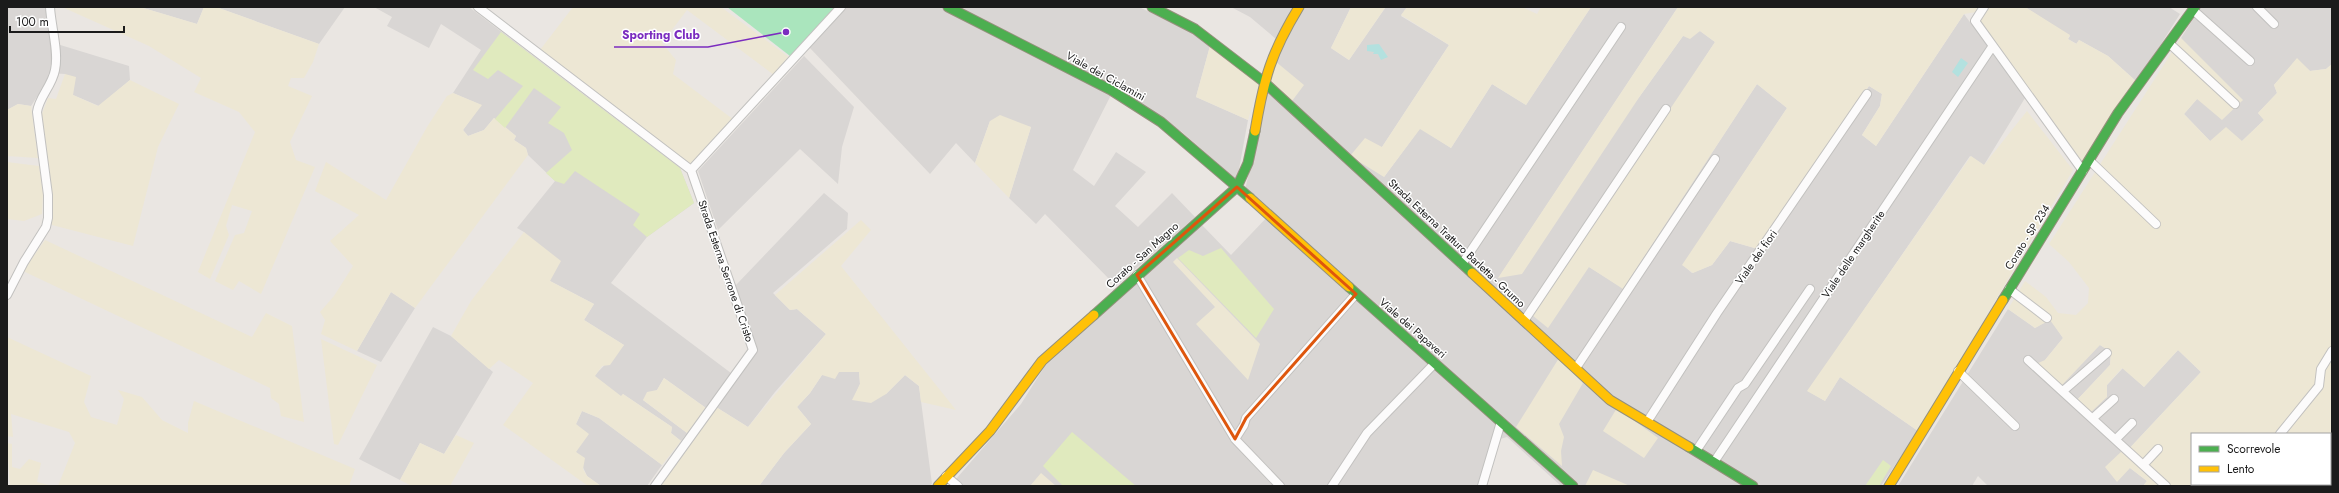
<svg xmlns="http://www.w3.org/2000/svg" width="2339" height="493" viewBox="0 0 2339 493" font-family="Jost,sans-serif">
	<rect width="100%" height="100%" fill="#eae6e2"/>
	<path fill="#d9d6d4" d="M7 7H54L57 44 129 66 130 80 99 106 73 95 65 74 49 73 46 83 31 106 18 104 7 110Z
		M140 7H204L197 24Z
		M216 7H345L319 44Z
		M374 7H469L680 168 694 203 647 237 611 283 731 373 706 408 664 378 657 390 643 400 687 433 681 441 671 433 672 427 623 394 621 397 594 376 624 345 584 320 594 304 550 281 524 232 517 228 555 181 528 155 526 148 514 140 516 136 494 118 484 130 468 136 463 130 481 105 453 93 481 50 441 24 429 48 387 26 392 17Z
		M846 7H942L1111 95 1073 170 1094 186 1116 152 1146 172 1115 206 1138 227 1172 193 1195 217 1116 286 1045 214 1036 224 1009 198 1031 127 990 121 975 163 956 143 930 174 809 47Z
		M958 7H1139L1193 33 1210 46 1196 97 1248 120 1237 180 1182 132Z
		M1231 7H1296L1276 39 1250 17Z
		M1304 7H1351L1331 48 1349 60 1385 8 1384 7H1407L1401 16 1449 45 1382 147 1384 177 1420 128 1451 148 1492 84 1526 105 1591 7H1678L1499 277 1640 96 1683 36 1700 31 1715 42 1668 114 1589 267 1623 288 1757 84 1787 108 1683 265 1692 273 1712 265 1730 241 1758 249 1869 86 1882 94 1880 106 1862 135 1876 146 1964 14 2025 98 1984 165 1970 156 1808 391 1825 401 1840 377 1918 431 1881 486H1561L1507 437 1500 439 1487 486H950L1021 404 1045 366 1202 225 1231 255 1271 213 1245 190 1275 61Z
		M2025 7H2169L2180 14 2137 82 2108 56 2079 40 2077 44 2068 39 2070 36Z
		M2201 7H2332V64L2326 69 2310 71 2297 59 2274 85 2277 93 2258 113 2264 120 2242 141H2210L2184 114 2197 99 2181 38Z
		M804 56 854 107 842 147 838 184 800 149 718 230 698 171Z
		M824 193 848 213 847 229 773 293 790 310 797 309 826 334 775 392 748 427 716 407 757 350 735 286Z
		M391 292 415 308 381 362 357 351Z
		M2008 309 2035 328 2050 319 2063 338 2045 360 2100 345 2111 352 2110 365 2077 400 2107 385 2123 368 2144 387 2178 350 2201 372 2126 452 2130 468 2147 481 2143 486H1988L1978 476 1972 486H1898Z
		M433 327 451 336 493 372 444 454 420 443 400 480 359 459Z
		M839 372H859L860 384 853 400 886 394 905 375 919 386 932 484 930 486H759L784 453 811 424 797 407 810 393 822 375Z
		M582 411 599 418 662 465 647 486H601L587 476 576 452V424Z"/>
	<path fill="#ede7d4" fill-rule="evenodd" d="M62 7H140L197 24 204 7H216L319 44 313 62 304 78H291L288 86 312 96 290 142 296 160 315 167 261 294 239 281 233 290 215 281 235 235 244 233 252 211 232 205 226 226 229 235 210 279 198 272 255 132 239 112 194 92 201 78 149 46Z
		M573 7H721L790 58 774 75 687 10 662 43 676 60 673 74 734 120 692 167 540 50Z
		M1351 7 1385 8 1349 60 1331 48Z
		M1407 7H1522L1537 14 1541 7H1591L1526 105 1492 84 1451 148 1420 129 1384 177 1350 156 1365 138 1382 147 1449 45 1401 15Z
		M1678 7H1980L1976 12 1964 14 1876 146 1862 135 1880 106 1882 94 1869 86 1758 249 1730 241 1712 265 1693 273 1682 265 1787 108 1757 84 1623 289 1589 267 1548 328 1532 315 1715 42 1700 31 1690 39 1683 36 1640 96 1522 274 1498 278Z
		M1988 7H2025L2070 35 2068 39 2076 44 2079 40 2108 56 2137 82 2083 166 1981 24V18Z
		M2181 38 2243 100 2222 120 2197 99 2184 114 2210 141 2226 127 2242 141 2264 120 2258 113 2277 93 2274 85 2297 58 2310 71 2326 69 2332 64V486H2143L2147 481 2130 468 2117 482 2105 467 2123 450 2126 452 2201 372 2178 350 2144 387 2122 368 2107 385V397L2091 412 2077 400 2110 365 2111 352 2100 345 2061 386 2036 364 2045 360 2063 338 2050 320 2035 328 2008 309 2025 281 2046 297 2058 313 2076 315 2088 303 2089 288 2069 262 2049 244ZM2192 434H2330V484H2192Z
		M1210 46 1259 84 1248 120 1196 97Z
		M1275 61 1304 85 1292 101 1269 82Z
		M65 74 76 77 73 95 98 106 130 80 179 104 158 147 133 246 52 225V194L40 119 48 98 56 99Z
		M453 93 482 105 463 130 468 136 484 130 494 118 516 136 514 140 526 148 528 155 415 308 391 292 357 351 321 334 325 320 320 312 334 296 353 266 330 241 359 215 315 191 326 162 386 200 427 127 447 96Z
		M18 104 31 106 38 158 7 156V110Z
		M2027 111 2073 170 1918 431 1840 377 1825 401 1807 391 1971 156 1984 165Z
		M1000 115 1031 127 1009 198 975 163 990 121Z
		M7 162 39 166 43 192 42 214 24 221 7 219Z
		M861 220 871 230 841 266 956 410 921 402 919 386 905 375 886 394 871 403 852 400 860 384 859 372H839L835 379 822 375 810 393 797 407 811 424 784 453 759 486H658L716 407 748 427 826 334 797 309 790 310 775 295Z
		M524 232 561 261 550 281 594 304 584 320 624 345 610 365 602 366 595 376 621 396 623 394 672 427 671 433 681 441 662 465 599 418 582 411 576 424 589 434 576 452 585 458 583 469 587 476 601 486H588L503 425 533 383 499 360 489 369 451 336 471 301Z
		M45 240 252 337 266 313 292 326 304 422 281 416 279 404 271 398 270 388 23 271Z
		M1177 258 1260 344 1248 380 1196 324 1215 307 1173 262Z
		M7 337 91 376 84 402 91 417 117 425 124 399 118 390 142 397 162 420 188 433V423L194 401 355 469 349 486H58L75 443 69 432 11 414 13 437 7 436Z
		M321 339 377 365 338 445 334 444Z
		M1559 358 1583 383 1559 424 1564 437 1561 451 1562 466 1516 427Z
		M664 378 706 408 687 433 643 400 647 392 657 390Z
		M1617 408 1658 438 1644 458 1603 431Z
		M456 435 474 443 450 486H412L400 480 420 443 444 454Z
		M7 443 12 444V467L20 469 29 459 41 463 37 482 52 486H10Z
		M1593 470 1630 486H1585Z
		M1041 473 1056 486H1030Z"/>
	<path fill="#e0eabe" d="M501 32 680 168 694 203 647 237 633 225 640 214 575 171 564 184 555 181 546 173 572 150 564 133 548 123 561 107 534 88 505 128 495 119 523 86 498 70 488 79 473 70Z
		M1221 248 1274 309 1256 338 1178 258 1189 250 1203 256Z
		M1072 432 1136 486H1063L1043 466Z
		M1883 460 1891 466 1879 486H1865Z"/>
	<path fill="#aae5bd" d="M727 7H837L790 56Z"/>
	<path fill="#b3e1df" d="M1379 44 1388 57 1381 60 1378 54H1373L1374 52 1367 51V45Z
		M1961 58 1968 63 1958 77 1952 72Z"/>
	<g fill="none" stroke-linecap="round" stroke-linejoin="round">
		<defs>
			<path id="street" d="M478 7 691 170 753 350 655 486
				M1984 7 1975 21 2083 171
				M2257 7 2274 24
				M2193 10 2250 61
				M2170 44 2235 104
				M2089 160 2156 224
				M691 170 841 7
				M1462 264 1621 27
				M1137 275 1235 439 1280 486
				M2009 289 2047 318
				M7 295 24 262 46 227 48 218V195L37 112C39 97 52 86 55 70 59 52 51 26 50 7
				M1524 321 1666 109
				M2028 360 2166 486
				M1576 368 1715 159
				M1958 371 2015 426
				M2063 391 2107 353
				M2093 418 2114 399
				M1647 422 1717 313 1867 94
				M2280 434 2319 386 2321 369 2332 351
				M1235 439 1244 425 1246 418 1356 294
				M2116 439 2132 423
				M1696 451 1738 388 1745 384 1810 289
				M1714 462 1992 47
				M2143 465 2158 449
				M946 476 958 486
				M1332 486 1367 433 1435 363
				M1482 486 1501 422
				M2238 486 2240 484"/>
			<path id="fast" d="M948 7 1111 90 1161 122 1250 198
				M1152 7 1195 29 1264 82 1472 273
				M1349 287 1573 486
				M2003 300 2118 113 2195 7
				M1094 315 1237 187 1248 163 1255 131
				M1689 447 1753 486"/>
			<path id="slow" d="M1255 131C1264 78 1271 53 1299 7
				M1250 198 1349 287
				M1472 273 1610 400 1689 447
				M938 486 990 431 1042 361 1094 315
				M1889 486 2003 300"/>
		</defs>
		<use href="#street" stroke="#c2c1bf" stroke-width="10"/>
		<use href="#fast" stroke="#94907b" stroke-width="11"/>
		<use href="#slow" stroke="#94907b" stroke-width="11"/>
		<use href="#street" stroke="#fcfbfb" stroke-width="8"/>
		<use href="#fast" stroke="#4caf50" stroke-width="9"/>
		<use href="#slow" stroke="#ffc107" stroke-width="9"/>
	</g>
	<path fill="none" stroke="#de560d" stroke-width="3" stroke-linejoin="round" d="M1237 187 1356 294 1246 418 1235 439 1137 275Z"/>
	<g text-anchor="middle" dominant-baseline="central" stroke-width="3" stroke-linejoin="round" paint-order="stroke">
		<g font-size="11" fill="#1b1b1b" stroke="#fff">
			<text transform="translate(1106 76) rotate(29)">Viale dei Ciclamini</text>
			<text transform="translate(2027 237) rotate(-58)">Corato - SP 234</text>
			<text transform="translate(1457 243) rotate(43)">Strada Esterna Tratturo Barletta - Grumo</text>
			<text transform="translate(1853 254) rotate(-56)">Viale delle margherite</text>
			<text transform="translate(1142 255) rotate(-42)">Corato - San Magno</text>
			<text transform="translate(1756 257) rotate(-55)">Viale dei fiori</text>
			<text transform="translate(726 271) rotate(71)">Strada Esterna Serrone di Cristo</text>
			<text transform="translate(1413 328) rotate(41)">Viale dei Papaveri</text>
		</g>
	</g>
	<path fill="none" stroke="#7b2cbf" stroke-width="1.5" d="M786 32L708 47H614"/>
	<circle fill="#7b2cbf" stroke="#fff" stroke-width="1.5" cx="786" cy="32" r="4"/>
	<g font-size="12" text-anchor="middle" font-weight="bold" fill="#7b2cbf" stroke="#fff" stroke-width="3" stroke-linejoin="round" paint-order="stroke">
		<text x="661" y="39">Sporting Club</text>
	</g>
	<rect width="2339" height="493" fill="none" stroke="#1b1b1b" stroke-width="16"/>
	<rect x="2191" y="433" width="140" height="52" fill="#ffffff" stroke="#a4a4a4"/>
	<rect x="2199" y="446" width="20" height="6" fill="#4caf50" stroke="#a4a4a4"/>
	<text x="2227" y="453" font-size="12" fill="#1b1b1b">Scorrevole</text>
	<rect x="2199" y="466" width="20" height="6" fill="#ffc107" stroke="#a4a4a4"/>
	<text x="2227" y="473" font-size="12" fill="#1b1b1b">Lento</text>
	<path d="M10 26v6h114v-6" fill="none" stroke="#1b1b1b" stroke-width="2"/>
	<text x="16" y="26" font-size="12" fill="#1b1b1b" stroke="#ffffff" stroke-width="3" paint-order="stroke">100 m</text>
</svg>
